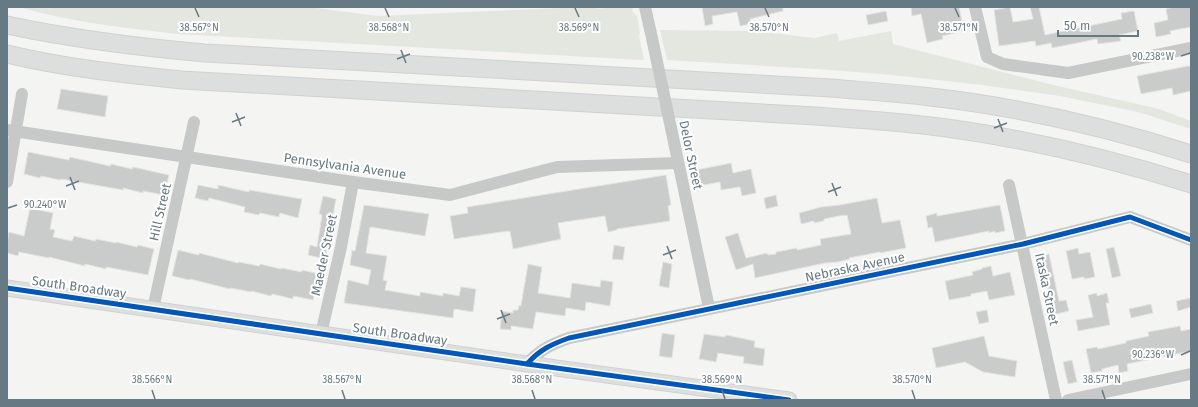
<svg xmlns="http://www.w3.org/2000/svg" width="1198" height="407" viewBox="0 0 1198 407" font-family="'Fira Sans',sans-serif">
	<rect width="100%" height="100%" fill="#f4f4f3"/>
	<path fill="#e4e6e0" d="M19 7H308L378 16 585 7H595L597 9 618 7H633L632 11 637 16 640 34 639 36 644 60 178 34C125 28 70 22 19 7Z
		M660 30 753 31 815 38 837 33 839 41 891 31 893 44 1049 84 1159 109 1191 121V129L1138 112 1060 96 982 85 892 75 818 69 667 60Z"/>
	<path fill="#cacccc" stroke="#e4e4e2" d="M702 7H783V11L750 19 751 24 740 26 737 12 712 16 713 24 705 26Z
		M911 7H959L964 31 942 36 943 39 927 43 921 14 912 16Z
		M1010 7 1013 22 1033 19 1030 7H1039L1045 35 1122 19 1121 13 1134 11 1138 31 1119 35 1121 41 1098 44 1097 39 1052 48 1051 43 1036 46 1035 41 999 46 994 10Z
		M1174 7H1191V27L1170 31 1171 34 1156 37 1154 23 1168 20 1166 9Z
		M886 11 888 21 868 25 866 15Z
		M1188 66H1191V91L1173 95 1172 88 1141 94 1137 76Z
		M61 89 108 96 105 117 57 109Z
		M28 152 69 160 70 157 110 166 111 164 132 169 133 167 169 175 164 195 143 191V193L123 188V190L61 179 60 180 41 176 40 178 24 174Z
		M731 163 733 173 751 169 756 193 742 196 740 187 721 190 720 182 699 186 696 170Z
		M666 175 671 205 668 206 670 221 617 229V230L608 232 605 216 558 223 561 239 513 249 510 231 508 232V231L454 239 450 216 468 213 467 207Z
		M198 185 218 189V185L249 192V190L302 199 298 218 280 213 279 217 260 213 259 215 244 212 245 207 209 198 208 201 195 198Z
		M776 195 778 206 766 209 764 198Z
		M323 196 336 199 325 259 308 255 310 245 317 247 322 215 319 214Z
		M877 198 882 223 900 220 906 248 880 253V252L849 258 850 259 838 262 825 263 755 278 753 264 736 270 725 237 738 233 746 258 767 253 768 255 776 254V252L797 248V250L821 245 820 239 851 234 847 215 844 216V215L824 219V221L814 223V221L801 224 799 213 821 207 840 205Z
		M364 205 429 214 425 236 370 227 366 253 387 256 383 280 387 281 385 290 420 296V292L443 296V293L459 296 461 287 476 289 473 312 454 309 453 318 344 303 348 280 368 285 371 270 350 265 352 250 355 251Z
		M1000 205 1005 231 995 233V231L989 233V231L935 242 932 227 928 228 926 216 937 213V216Z
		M30 208 53 213 50 229 55 230 53 237 72 241 74 236 95 241 96 239 116 243V242L137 247 138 245 154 249 148 275 106 267V269L85 264V266L49 257V258L19 252 18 256 7 253V243L9 232 24 236Z
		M614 245 625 247 623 260 612 259Z
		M1114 247 1121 276 1112 278 1106 249Z
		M1078 248 1079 254 1090 252 1095 277 1084 279V277L1072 279 1066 251Z
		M178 250 199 255V253L238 263 239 262 259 266 260 264 281 269V268L302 272V270L319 274 313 300 293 296V299L272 294 271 296 251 291V292L231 288 230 289 190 279 189 280 172 276Z
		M1049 254 1059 301 1066 300 1069 311 1052 315 1050 303H1051L1041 256Z
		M663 262 672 264 669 288 659 286Z
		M528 264 542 267 538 293 570 298 572 283 600 287 601 280 613 282 610 306 586 302 585 311 566 308 565 316 536 312 533 329 511 326V330L500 329 502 311 513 313V310H518L519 305 521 306Z
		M991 266 993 276 1010 272 1015 295 989 300 987 291 971 294V296L949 300 945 281 973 275 972 272 982 269V268Z
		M1097 293V296L1107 293 1109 303H1106L1110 325 1078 331 1076 320 1093 317 1088 295Z
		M1191 298V307L1178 311 1176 301Z
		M1151 304 1153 313 1131 318 1129 309Z
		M987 310 989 322 979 324 976 312Z
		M1180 326 1181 331 1191 329V351L1127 364 1128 371 1119 373 1118 365 1102 369V371L1091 373 1086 349 1097 347 1098 349 1126 343V341L1149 336 1148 332Z
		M662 333 675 335 672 358 659 356Z
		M704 334 725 337 726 335 755 341 754 347 765 349 763 366 743 363 744 357 718 353 716 362 699 359Z
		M984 336 989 356 1017 361 1015 377 983 372 965 362 936 368 932 348Z
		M1072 360 1077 382 1068 384 1063 362Z"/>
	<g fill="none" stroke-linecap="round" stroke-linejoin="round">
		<defs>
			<path id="major" d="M7 288 527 364 789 400"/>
			<path id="highway" d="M7 25C72 39 138 47 205 53L831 88C864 91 898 93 931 97 1019 107 1106 127 1191 154
				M7 54C65 68 124 74 182 80L816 116C854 119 892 121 931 126 1020 137 1105 157 1191 184"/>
		</defs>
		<use href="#major" stroke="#d0d1d1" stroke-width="17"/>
		<use href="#highway" stroke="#d0d1d1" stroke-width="19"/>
		<path stroke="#c7c9c8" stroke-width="12" d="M645 7 652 38
			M975 7 987 57 1003 64 1068 73 1191 48
			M7 130 353 182 450 195 557 167 678 163
			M675 147 709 308
			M7 182 22 94
			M1009 185 1056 400
			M153 309 194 122
			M321 334 341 247 353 182
			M527 364C539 350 552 344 569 338L1023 244 1130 217 1191 240
			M1068 400 1191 374"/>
		<use href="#major" stroke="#dddede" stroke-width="15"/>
		<use href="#highway" stroke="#dddede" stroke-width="17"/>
		<path stroke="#c7c9c8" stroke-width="12" d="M652 38 675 147"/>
		<defs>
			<path id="cycleway" d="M7 288 527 364 789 400
				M527 364C539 350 552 344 569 338L1023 244 1130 217 1191 240"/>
		</defs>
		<use href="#cycleway" stroke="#fff" stroke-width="8"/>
		<use href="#cycleway" stroke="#0057b8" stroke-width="5"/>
	</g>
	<path fill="none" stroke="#657a82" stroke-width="1.5" d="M195 8 199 17M385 8 389 17M575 8 579 17M765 8 769 17M955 8 959 17M401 50 406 63M1181 56 1190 53M397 59 410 54M236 113 241 126M998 119 1003 132M232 122 245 117M994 128 1007 123M70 177 75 190M832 183 837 196M66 186 79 181M828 192 841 187M8 208 17 205M667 246 672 259M663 255 676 250M501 310 506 323M497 319 510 314M1181 355 1190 351M152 390 155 399M342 390 345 399M532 390 535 399M722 390 725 399M912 390 915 399M1102 390 1105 399"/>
	<g text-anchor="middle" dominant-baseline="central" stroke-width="4" stroke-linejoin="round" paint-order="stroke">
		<g font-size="13" fill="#657a82" stroke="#fff">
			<text transform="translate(691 155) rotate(78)">Delor Street</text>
			<text transform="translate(345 166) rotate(8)">Pennsylvania Avenue</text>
			<text transform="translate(160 212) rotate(-77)">Hill Street</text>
			<text transform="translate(324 255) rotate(-78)">Maeder Street</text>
			<text transform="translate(855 267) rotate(-12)">Nebraska Avenue</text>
			<text transform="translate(79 287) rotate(8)">South Broadway</text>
			<text transform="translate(1047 289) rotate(78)">Itaska Street</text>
			<text transform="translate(400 334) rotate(8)">South Broadway</text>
		</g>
	</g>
	<g font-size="10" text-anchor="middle" fill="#657a82" stroke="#fff" stroke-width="4" stroke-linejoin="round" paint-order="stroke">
		<text x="389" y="31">38.568°N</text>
		<text x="769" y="31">38.570°N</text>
		<text x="199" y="31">38.567°N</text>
		<text x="579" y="31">38.569°N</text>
		<text x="959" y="31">38.571°N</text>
		<text x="1153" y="60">90.238°W</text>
		<text x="45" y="208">90.240°W</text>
		<text x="1153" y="358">90.236°W</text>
		<text x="152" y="383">38.566°N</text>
		<text x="342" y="383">38.567°N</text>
		<text x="532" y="383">38.568°N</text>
		<text x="722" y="383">38.569°N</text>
		<text x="912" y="383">38.570°N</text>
		<text x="1102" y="383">38.571°N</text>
	</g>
	<rect width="1198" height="407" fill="none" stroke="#657a82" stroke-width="16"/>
	<path d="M1058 30v6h80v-6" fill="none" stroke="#657a82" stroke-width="2"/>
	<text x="1064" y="30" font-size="12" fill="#657a82" stroke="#ffffff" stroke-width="3" paint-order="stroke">50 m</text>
</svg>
